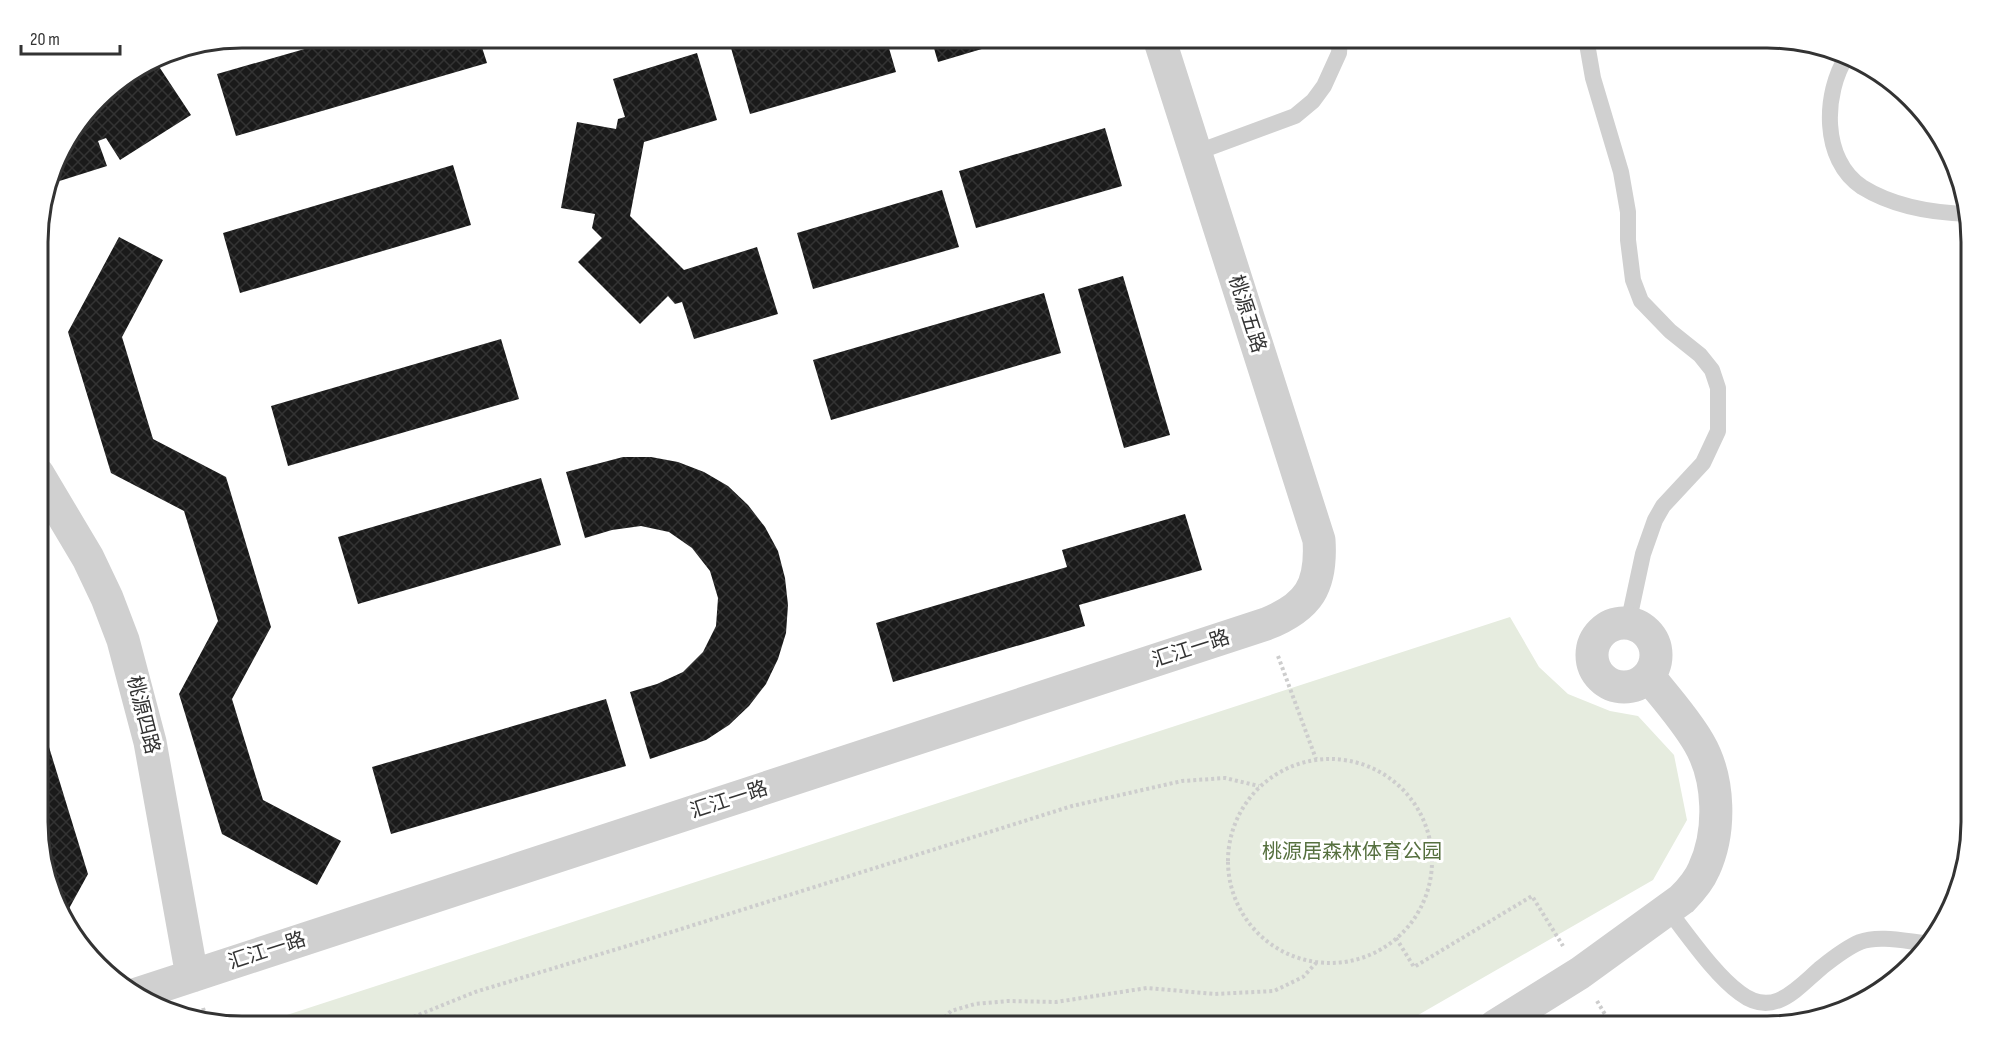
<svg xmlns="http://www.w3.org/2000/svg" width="2009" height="1064" viewBox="0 0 2009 1064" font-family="'Sofia Sans Condensed','Noto Sans SC',sans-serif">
	<defs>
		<pattern id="building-cross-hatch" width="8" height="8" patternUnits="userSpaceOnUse" patternTransform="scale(1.5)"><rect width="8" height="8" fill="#1a1a1a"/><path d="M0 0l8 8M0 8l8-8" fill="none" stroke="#333"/></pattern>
	</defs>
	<rect width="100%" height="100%" fill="#fff"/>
	<path fill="#e6ecdf" d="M1510 617 1539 667 1568 694 1610 711 1638 716 1674 755 1687 820 1653 880 1399 1026H253Z"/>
	<path fill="url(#building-cross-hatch)" d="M343 38H479L487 63 236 136 217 74Z
		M767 38H886L896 72 750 114 731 48Z
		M931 38H1019L938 62Z
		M697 53 717 120 644 142 630 216 684 270 757 247 778 314 694 339 682 302 675 304 668 296 640 324 578 262 602 238 592 228 595 214 561 208 577 122 616 129 618 119 625 117 613 79Z
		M154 59 191 115 120 160 106 138 98 141 107 166 50 184 58 152 107 88Z
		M1105 128 1122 186 976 228 959 171Z
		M453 165 471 225 240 293 223 233Z
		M942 190 959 247 813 289 797 233Z
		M119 237 163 260 122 337 153 439 226 477 271 627 232 699 263 800 341 841 317 885 222 834 179 694 218 621 184 511 111 473 68 332Z
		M1123 276 1170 435 1124 448 1078 289Z
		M1044 293 1061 353 831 420 813 360Z
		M501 339 519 399 288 466 271 406Z
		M623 457H651L678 462 704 472 728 486 748 505 765 527 778 551 785 578 788 605 786 633 778 659 766 684 749 706 729 725 706 740 650 759 630 692 657 684 683 672 703 652 716 626 718 598 710 571 692 548 669 532 641 526 612 530 585 538 566 472Z
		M541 478 561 545 358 604 338 537Z
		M1185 514 1202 570 1079 605 1085 626 893 682 876 623 1067 567 1062 550Z
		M606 699 626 766 391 834 372 767Z
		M39 731 45 734 88 874 66 914 39 849Z"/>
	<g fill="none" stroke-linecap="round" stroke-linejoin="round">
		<path stroke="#cdcdcd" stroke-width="4" stroke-dasharray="3 3" stroke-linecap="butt" d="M1278 656 1316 759
			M1228 861a102 102 0 1 1 204 0a102 102 0 1 1-204 0Z
			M1396 938 1414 967 1532 896 1563 946
			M1597 1001 1612 1026
			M203 1008 206 1018
			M391 1026 475 992 627 946 1072 806 1182 781 1225 778 1259 786
			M936 1026 951 1011 975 1004 1008 1001 1056 1002 1147 988 1215 994 1274 991 1303 977 1316 963"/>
		<path stroke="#d0d0d0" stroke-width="16" d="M1586 38 1593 78 1621 172 1628 212V240L1633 280 1641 301 1670 331 1700 355 1712 370 1718 388V431L1703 463 1663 506 1655 520 1643 554 1628 624
			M1847 56C1823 93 1821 160 1862 187 1894 207 1933 213 1969 214
			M1195 153 1295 116 1313 101 1324 86 1339 53 1340 38
			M1668 910C1688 935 1714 974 1740 993 1774 1019 1797 988 1822 967 1832 959 1848 947 1860 942 1878 935 1905 941 1924 943"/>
		<path stroke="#d0d0d0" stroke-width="33" d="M38 474 88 558 107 598 123 640 150 742 192 976
			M1592 655a32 32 0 1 1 64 0a32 32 0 1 1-64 0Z
			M137 994 1266 624C1309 607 1322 586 1319 540L1159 38
			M1495 1026 1580 973 1682 899C1691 890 1699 881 1704 869 1721 832 1720 779 1699 743 1685 719 1666 698 1649 677"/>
	</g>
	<g text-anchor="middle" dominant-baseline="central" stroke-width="6" stroke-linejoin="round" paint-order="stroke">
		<g font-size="20" fill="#333" stroke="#fff">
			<text transform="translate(1247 314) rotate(72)">桃源五路</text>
			<text transform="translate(1191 649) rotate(-18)">汇江一路</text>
			<text transform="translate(143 715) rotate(76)">桃源四路</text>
			<text transform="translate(729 800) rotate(-18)">汇江一路</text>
			<text transform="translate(267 951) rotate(-18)">汇江一路</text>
		</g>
		<g font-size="20" fill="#56703f" stroke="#fff">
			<text x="1352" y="852">桃源居森林体育公园</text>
		</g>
	</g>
	<path d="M0 0H2009V1064H0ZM242 48H1767A194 194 0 0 1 1961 242V822A194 194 0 0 1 1767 1016H242A194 194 0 0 1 48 822V242A194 194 0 0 1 242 48Z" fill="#fff" fill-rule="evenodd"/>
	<path fill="none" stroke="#333" stroke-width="3" d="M242 48H1767A194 194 0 0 1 1961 242V822A194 194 0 0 1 1767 1016H242A194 194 0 0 1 48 822V242A194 194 0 0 1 242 48Z"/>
	<path d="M21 45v9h99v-9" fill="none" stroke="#333333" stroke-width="3"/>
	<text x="30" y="45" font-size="18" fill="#333333" stroke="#ffffff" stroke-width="4.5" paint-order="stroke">20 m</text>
</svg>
